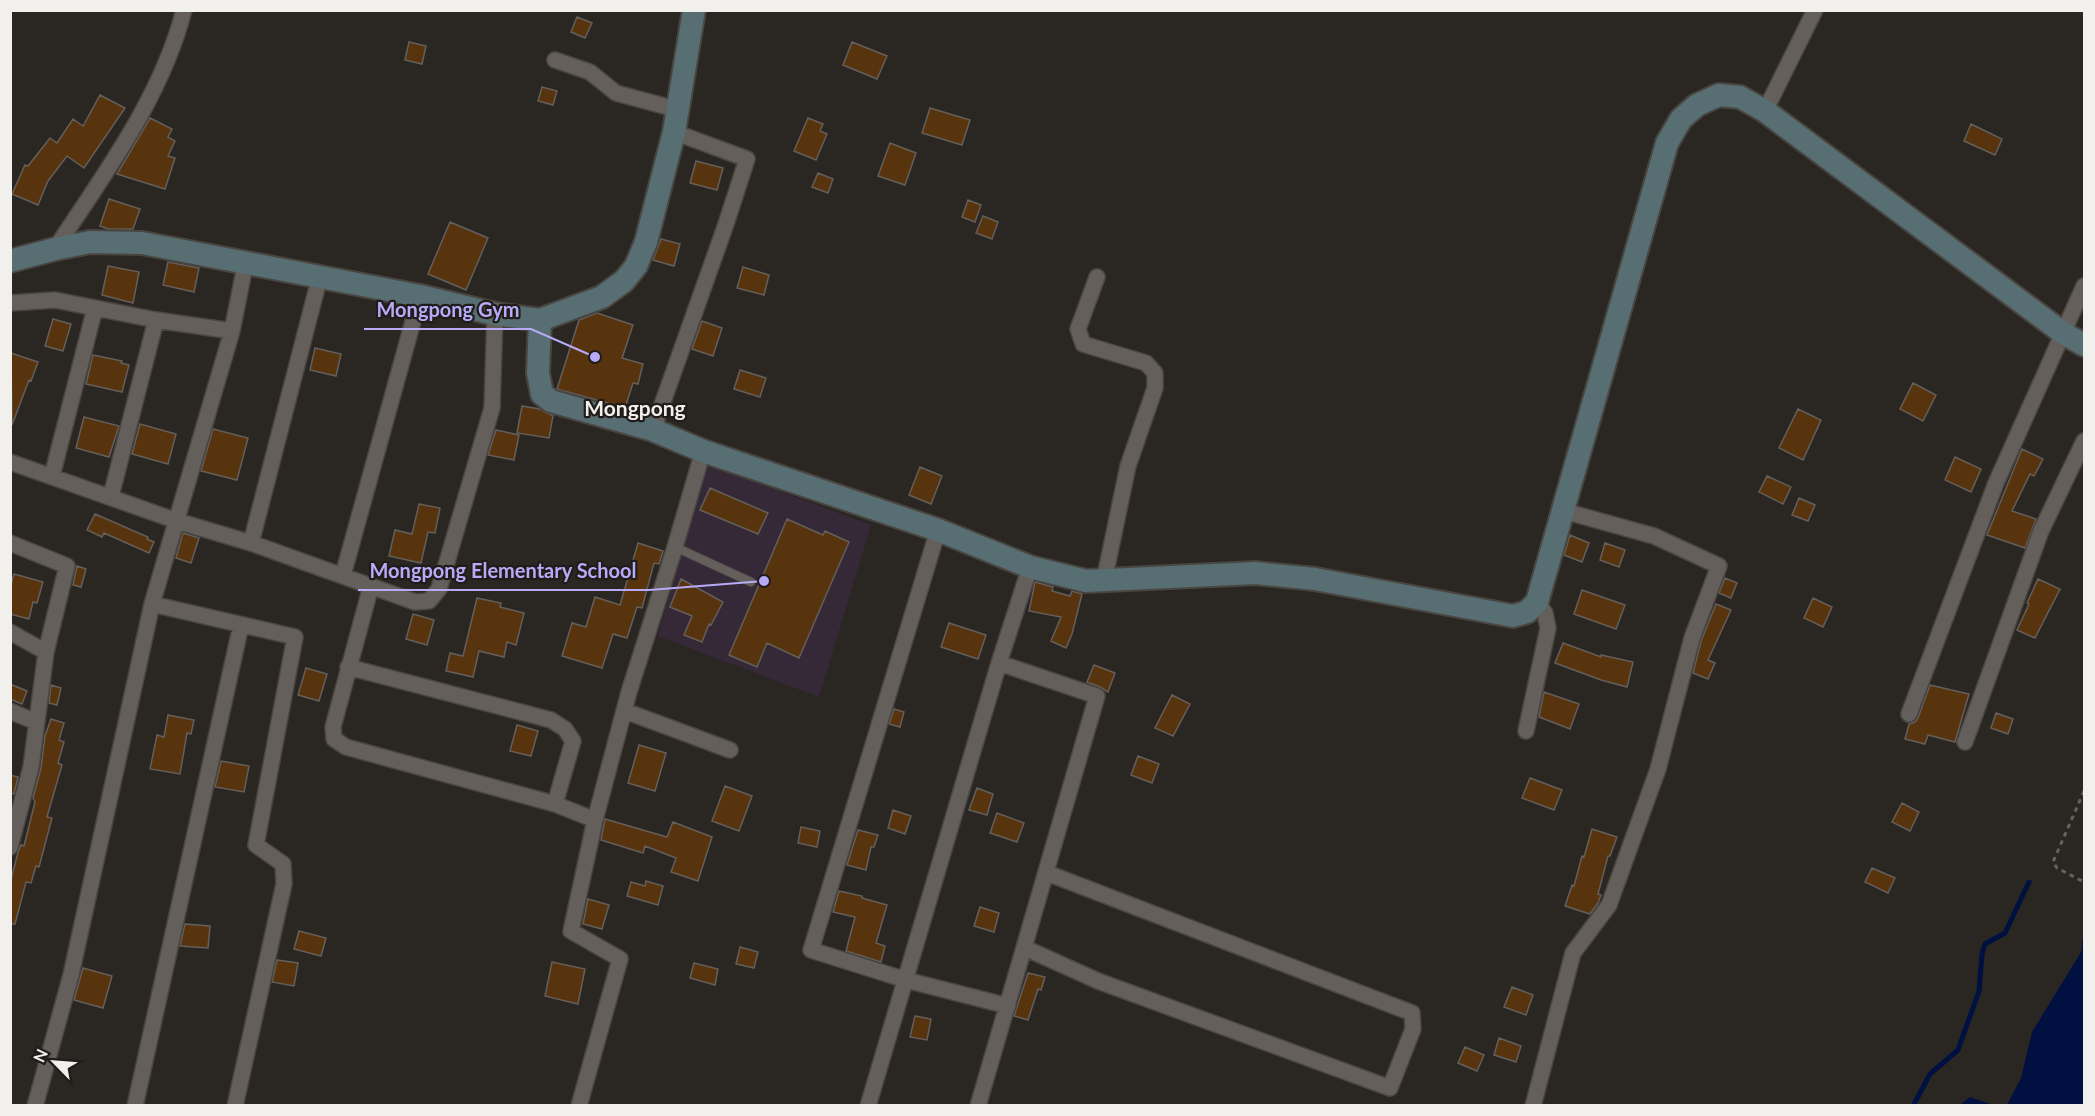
<svg xmlns="http://www.w3.org/2000/svg" width="2095" height="1116" viewBox="0 0 2095 1116" font-family="Lato,sans-serif">
	<rect width="100%" height="100%" fill="#2a2622"/>
	<path fill="#352937" d="M705 463 871 525 819 697 658 636Z"/>
	<path fill="#001141" d="M2084 928V1105H2007L2021 1078 2032 1032 2081 952Z
		M1970 1097 1993 1105H1960Z"/>
	<g fill="none" stroke-linecap="round" stroke-linejoin="round">
		<path stroke="#001141" stroke-width="5" d="M1913 1106 1930 1074 1958 1050 1979 991 1982 954 1985 944 2005 933 2029 882"/>
	</g>
	<path fill="#58340e" stroke="#645f5b" stroke-width="1.5" d="M577 17 592 23 585 38 571 32Z
		M409 42 426 46 422 64 405 60Z
		M852 42 887 56 877 79 843 65Z
		M542 87 557 91 553 105 538 101Z
		M100 95 125 108 84 168 67 156 48 181 38 205 12 194 25 165 28 166 50 138 57 143 73 119 83 126Z
		M930 108 970 120 962 145 922 133Z
		M150 118 172 129 168 137 175 141 168 156 175 158 165 189 117 174Z
		M808 118 823 124 820 131 827 134 816 160 794 151Z
		M1971 124 2002 139 1995 155 1964 141Z
		M890 143 916 153 905 185 878 176Z
		M696 161 723 168 717 190 690 183Z
		M818 173 833 179 828 193 812 187Z
		M109 199 140 209 133 229H108L100 226Z
		M968 200 981 205 975 222 962 217Z
		M983 216 998 222 992 239 976 233Z
		M450 222 488 238 466 290 428 274Z
		M661 239 680 244 674 266 653 260Z
		M168 262 199 268 194 292 163 285Z
		M108 266 139 272 133 303 102 295Z
		M743 267 769 275 764 295 737 288Z
		M597 313 633 325 622 358 643 364 638 384 633 383 625 408 557 389 579 320Z
		M53 319 71 324 63 351 45 346Z
		M702 321 722 328 713 356 692 349Z
		M315 348 341 354 336 376 310 370Z
		M11 353 38 362 31 381 29 380 12 425Z
		M93 355 122 361 121 363 129 365 122 392 86 384Z
		M740 370 766 378 760 397 734 389Z
		M1913 383 1936 395 1923 421 1900 409Z
		M522 406 540 409 553 416 549 438 517 433Z
		M1798 409 1821 420 1803 460 1779 448Z
		M84 417 119 426 109 457 76 448Z
		M140 424 176 434 168 464 132 454Z
		M213 429 248 438 237 480 201 471Z
		M496 430 519 435 514 460 488 455Z
		M2022 449 2043 459 2034 476 2030 474 2012 511 2036 519 2025 548 1987 535Z
		M1955 457 1981 469 1971 492 1945 480Z
		M920 467 942 476 931 504 909 495Z
		M1767 476 1791 487 1783 504 1759 492Z
		M710 488 768 513 758 534 700 510Z
		M1799 498 1815 505 1808 521 1792 515Z
		M419 504 440 508 435 533 428 532 421 563 389 556 395 530 412 534Z
		M95 514 148 537 147 539 154 542 149 553 104 533 102 537 87 530Z
		M787 519 823 535 825 531 849 542 799 658 767 643 757 667 729 655Z
		M183 533 199 538 191 563 176 558Z
		M1570 535 1589 543 1582 562 1564 555Z
		M638 543 663 551 659 564 654 563 642 608 637 607 627 638 613 634 602 668 562 656 572 623 586 627 595 597 620 605Z
		M1605 543 1625 550 1619 567 1600 560Z
		M77 566 86 569 81 587 73 585Z
		M14 574 43 582 37 603 33 602 29 619 10 614V588Z
		M1725 578 1737 583 1731 598 1719 593Z
		M681 579 723 602 711 625 709 624 702 642 684 635 692 616 670 607Z
		M2038 579 2060 589 2035 638 2017 630 2029 604 2027 603Z
		M1035 582 1053 587 1052 591 1070 596 1072 591 1082 594 1072 634 1066 648 1051 641 1061 617 1029 611Z
		M1582 590 1625 605 1616 629 1574 614Z
		M477 598 501 603 500 607 524 613 516 645 507 642 504 657 479 651 473 677 446 671 450 653 463 656Z
		M1813 598 1832 607 1823 627 1804 618Z
		M1716 604 1731 610 1708 660 1715 663 1708 679 1693 673 1701 641Z
		M413 614 434 620 427 645 406 639Z
		M949 623 986 635 978 659 941 647Z
		M1563 643 1601 657V655L1633 662 1627 687 1601 680 1555 663Z
		M1094 665 1115 673 1108 692 1100 687 1087 682Z
		M306 668 327 674 319 701 298 695Z
		M10 684 27 691 22 704 10 699Z
		M51 685 61 688 57 705 49 703Z
		M1930 685 1969 694 1955 742 1928 735 1925 744 1905 739 1909 724 1915 722 1918 718Z
		M1544 692 1579 704 1570 729 1539 717Z
		M1172 695 1190 704 1173 736 1155 728Z
		M894 709 904 712 900 727 889 724Z
		M1996 713 2013 719 2008 734 1991 728Z
		M168 715 194 720 191 734 187 733 180 774 150 769 157 735 164 737Z
		M51 719 64 723 59 740 64 742 58 763 62 765 47 817 52 818 39 867 36 866 31 883 26 882 15 924H10V884L18 852 21 845 24 846 35 802 33 798 41 768 45 736Z
		M517 725 538 731 531 756 510 751Z
		M639 745 666 753 655 791 628 783Z
		M1138 756 1159 764 1152 783 1131 775Z
		M221 761 249 766 244 792 215 787Z
		M10 775 18 777 14 794 10 793Z
		M1530 778 1562 790 1554 810 1522 798Z
		M725 786 752 796 739 831 712 821Z
		M977 788 993 794 987 815 969 810Z
		M1902 803 1919 812 1910 831 1892 822Z
		M893 810 911 816 905 834 888 828Z
		M997 813 1024 823 1017 842 990 833Z
		M605 819 667 837 673 822 712 837 698 881 671 872 676 858 645 846 643 853 601 840Z
		M801 827 820 831 817 847 798 843Z
		M1592 829 1617 837 1610 856H1608L1598 894 1601 895 1598 903 1590 914 1565 906 1572 885 1574 886 1582 856 1584 857Z
		M858 830 878 835 874 847H871L866 870 847 865Z
		M1872 868 1895 878 1888 893 1865 882Z
		M646 881 663 886 658 905 627 896 631 882 645 886Z
		M839 891 862 896V898L887 905 876 943 885 946 881 962 846 951 855 917 833 912Z
		M588 899 609 905 602 929 583 924Z
		M980 907 999 913 994 932 974 926Z
		M185 924 210 926 208 948 180 946Z
		M299 931 326 938 321 956 294 949Z
		M740 947 758 952 754 968 736 964Z
		M277 960 298 963 294 986 272 982Z
		M552 962 585 969 578 1004 545 996Z
		M694 963 718 969 715 985 690 978Z
		M83 968 112 976 103 1008 74 1000Z
		M1028 973 1045 977 1041 990 1038 989 1028 1020 1014 1016Z
		M1512 987 1533 995 1526 1015 1504 1007Z
		M915 1016 931 1019 927 1040 910 1037Z
		M1499 1038 1521 1046 1516 1062 1494 1055Z
		M1465 1047 1484 1055 1477 1071 1458 1063Z"/>
	<g fill="none" stroke-linecap="round" stroke-linejoin="round">
		<defs>
			<path id="lane" d="M675 547 751 582"/>
			<path id="street" d="M555 60 590 72 616 93 679 110
				M1765 111 1815 10
				M55 249C104 174 161 99 184 10
				M1097 277 1078 329 1083 344 1146 363 1155 373V388L1128 466 1104 581
				M10 303 55 300 156 320 232 331
				M653 430 726 224 747 159 674 132
				M10 462 177 521 251 543 415 602 429 601 439 589 492 408 495 314
				M52 476 95 308
				M111 496 156 320
				M938 530 811 950 906 980 1008 1006
				M10 543 67 566 46 652 31 767 10 847
				M251 543 320 276
				M343 575 420 296
				M371 586 333 727 334 739 346 747 555 804 595 820
				M152 604 295 637 256 845 283 864 284 884 235 1106
				M10 632 46 652
				M348 667 551 720 565 729 573 741 555 804
				M10 711 36 722
				M625 711 730 750
				M1909 714 1996 483 2084 286
				M1526 731 1548 628 1545 613 1537 602
				M1965 742 2041 531 2084 441
				M1025 948 1098 981 1390 1088 1413 1029 1412 1013 1047 873
				M35 1106 71 975 152 604 232 331 246 261
				M135 1106 241 625
				M579 1106 620 959 571 931 595 820 629 692 675 547 703 451
				M868 1106 999 663 1030 567
				M978 1106 1097 696 999 663
				M1533 1106 1573 953 1609 905 1658 769 1692 638 1719 566 1654 536 1564 511"/>
			<path id="secondary" d="M10 261 55 249 90 242 142 243 420 296 495 314 540 320 602 297 624 281 636 266 646 242 674 132 694 10
				M540 320 538 373 542 394 551 401 653 430 703 451 938 530 1030 567 1086 581 1255 573 1315 579 1513 616 1527 612 1537 602 1667 143 1681 119 1697 105 1719 95 1740 97 1765 111 2063 333 2084 345"/>
		</defs>
		<use href="#lane" stroke="#494541" stroke-width="10"/>
		<use href="#street" stroke="#494541" stroke-width="18"/>
		<use href="#secondary" stroke="#494541" stroke-width="26"/>
		<path stroke="#66635f" stroke-width="3" stroke-dasharray="4.5 4.5" stroke-linecap="butt" d="M2084 791 2053 862 2057 868 2084 882"/>
		<use href="#lane" stroke="#645f5b" stroke-width="8"/>
		<use href="#street" stroke="#645f5b" stroke-width="15"/>
		<use href="#secondary" stroke="#576e72" stroke-width="22"/>
	</g>
	<g text-anchor="middle" dominant-baseline="central" stroke-width="4.5" stroke-linejoin="round" paint-order="stroke">
		<g font-size="21" font-weight="bold" fill="#f2f0ed" stroke="#201c19">
			<text x="635" y="407">Mongpong</text>
		</g>
	</g>
	<path fill="none" stroke="#b7abf8" stroke-width="2" d="M595 357L531 329H364M764 581L649 590H358"/>
	<g fill="#b7abf8" stroke="#201c19" stroke-width="2">
		<circle cx="595" cy="357" r="6"/>
		<circle cx="764" cy="581" r="6"/>
	</g>
	<g font-size="20" text-anchor="middle" font-weight="bold" fill="#b7abf8" stroke="#201c19" stroke-width="4.5" stroke-linejoin="round" paint-order="stroke">
		<text x="448" y="317">Mongpong Gym</text>
		<text x="503" y="578">Mongpong Elementary School</text>
	</g>
	<rect width="2095" height="1116" fill="none" stroke="#f2f0ed" stroke-width="24"/>
	<g transform="translate(54 1062) rotate(295)" stroke="#201c19" stroke-width="4.5" paint-order="stroke">
	<path d="M0-4.5L10 22L0 15L-10 22Z" fill="#f2f0ed"/>
	<text y="-9" font-size="16" font-weight="bold" text-anchor="middle" fill="#f2f0ed">N</text>
	</g>
</svg>
